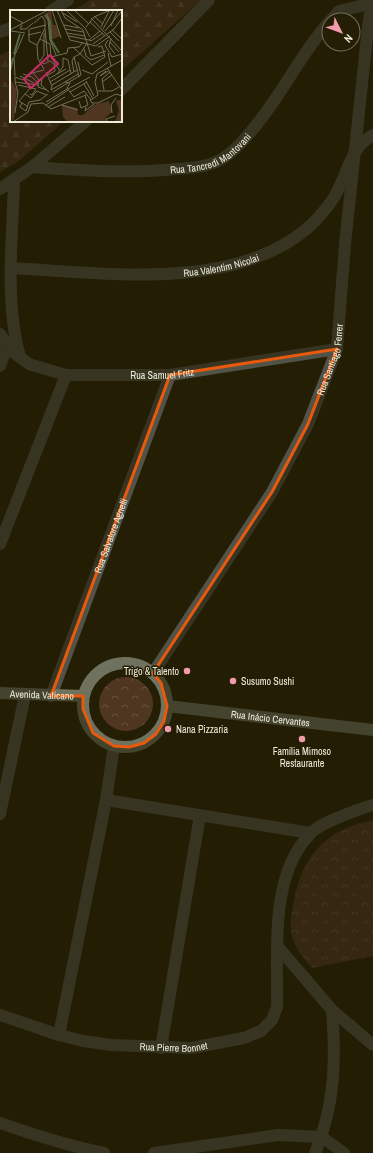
<svg xmlns="http://www.w3.org/2000/svg" width="373" height="1153" viewBox="0 0 373 1153" font-family="'Archivo Narrow',sans-serif">
	<defs>
		<pattern id="forest-firs" width="22" height="20" patternUnits="userSpaceOnUse"><rect width="22" height="20" fill="#4f3620"/><path d="M5 1l3.5 6h-7zM16 11l3.5 6h-7z" fill="#695340"/></pattern>
		<pattern id="park-crowns" width="20" height="18" patternUnits="userSpaceOnUse"><rect width="20" height="18" fill="#4f3620"/><path d="M2 6a3 3 0 1 1 6 0M12 15a3 3 0 1 1 6 0" fill="none" stroke="#695340"/></pattern>
	</defs>
	<rect width="100%" height="100%" fill="#231e04"/>
	<path fill="url(#forest-firs)" d="M90 0H201L121 71V11H72Z
		M11 50V121H64L20 160 0 172V55Z"/>
	<path fill="url(#park-crowns)" d="M99 704a27 27 0 1 1 54 0a27 27 0 1 1-54 0Z
		M373 820V956L312 968C304 959 296 949 292 937 289 926 292 912 294 901 302 855 327 829 373 820Z"/>
	<g fill="none" stroke-linecap="round" stroke-linejoin="round">
		<g stroke="#515348" stroke-width="12">
			<path d="M51 11 68 0"/>
			<path d="M331 20 339 11 373 3"/>
			<path d="M0 32 11 28"/>
			<path d="M121 90 209 0"/>
			<path id="s1" d="M32 167C80 170 128 174 176 169 190 168 207 167 220 160 233 153 244 140 253 129 281 96 300 55 329 22"/>
			<path d="M14 179C13 238 4 300 20 357"/>
			<path d="M0 189 32 167 86 121"/>
			<path id="s2" d="M11 268C106 273 245 294 317 219 324 211 333 201 337 192 348 171 351 147 373 135"/>
			<path id="s3" d="M0 334 14 353 29 364 66 375H170L337 349"/>
			<path d="M0 366 7 345"/>
			<path d="M0 544 66 375"/>
			<path id="s4" d="M153 673 272 492 308 424 337 349 345 244 368 27 372 0"/>
			<path id="s5" d="M51 696 170 375"/>
			<path d="M106 800 310 833"/>
			<path d="M0 814 25 695"/>
			<path d="M278 947 332 1010 373 1045"/>
			<path id="s6" d="M0 1015 59 1035 83 1041 111 1045 191 1048 244 1038 261 1031 272 1020 277 1007C278 953 269 876 310 834 319 824 335 819 347 814 356 811 364 807 373 805"/>
			<path d="M59 1035 106 800 114 746"/>
			<path d="M161 1048 200 815"/>
			<path d="M0 1123C34 1135 68 1146 104 1153"/>
			<path d="M154 1153 278 1135 322 1137 344 1153"/>
			<path d="M315 1153C335 1105 336 1060 332 1010"/>
		</g>
		<g stroke="#6e725f" stroke-width="12">
			<circle cx="125" cy="705" r="42"/>
			<path id="s7" d="M0 693 83 696"/>
			<path id="s8" d="M167 706 373 730"/>
		</g>
	</g>
	<path d="M0 0H373V1153H0ZM337 349 308 424 272 492 153 673 161 683 167 706 164 721 156 734 144 743 129 747 114 746 93 733 83 709V696H51L170 375Z" fill="#231e04" fill-opacity=".55" fill-rule="evenodd"/>
	<path fill="none" stroke="#e8590c" stroke-width="3" stroke-linejoin="round" d="M337 349 308 424 272 492 153 673 161 683 167 706 164 721 156 734 144 743 129 747 114 746 93 733 83 709V696H51L170 375Z"/>
	<g fill="#f39aab" stroke="#231e04" stroke-width="1.5">
		<circle cx="187" cy="671" r="4"/>
		<circle cx="233" cy="681" r="4"/>
		<circle cx="168" cy="729" r="4"/>
		<circle cx="302" cy="739" r="4"/>
	</g>
	<g text-anchor="middle" dominant-baseline="central" stroke-width="3" stroke-linejoin="round" paint-order="stroke">
		<g font-size="10" fill="#eeebdb" stroke="#231e04">
			<text stroke="none"><textPath href="#s1" startOffset="183">Rua Tancredi Mantovani</textPath></text>
			<text stroke="none"><textPath href="#s2" startOffset="211">Rua Valentim Nicolai</textPath></text>
			<text stroke="none"><textPath href="#s4" startOffset="362">Rua Santiago Ferrer</textPath></text>
			<text stroke="none"><textPath href="#s3" startOffset="177">Rua Samuel Fritz</textPath></text>
			<text stroke="none"><textPath href="#s5" startOffset="171">Rua Salvatore Agnelli</textPath></text>
			<text stroke="none"><textPath href="#s7" startOffset="42">Avenida Vaticano</textPath></text>
			<text stroke="none"><textPath href="#s8" startOffset="104">Rua Inácio Cervantes</textPath></text>
			<text stroke="none"><textPath href="#s6" startOffset="178">Rua Pierre Bonnet</textPath></text>
		</g>
		<g font-size="10" fill="#eeebdb" stroke="#231e04" text-anchor="start">
			<text x="179" y="671" text-anchor="end">Trigo &amp; Talento</text>
			<text x="241" y="681">Susumo Sushi</text>
			<text x="176" y="729">Nana Pizzaria</text>
			<text x="302" y="751" text-anchor="middle">Família Mimoso<tspan x="302" dy="12">Restaurante</tspan></text>
		</g>
	</g>
	<g transform="translate(10 10)">
		<rect width="112" height="112" fill="#231e04"/>
		<path d="M41 0 43 15H46L50 26 41 30 39 10 35 4Z" fill="#4f3620"/>
		<path d="M0 68 7 80 4 109 2 111ZM112 89V112H101L105 111 109 101 106 91ZM99 91 102 102 95 108 97 112H58L53 107 52 95 67 98 68 105H73L84 95Z" fill="#4f3620"/>
		<path fill="none" stroke="#526d41" stroke-width="2" d="M36 4 40 12 41 30 49 43M4 44 10 24M0 61 3 48"/>
		<path fill="none" stroke="#74705a" stroke-width="1" d="M42 0 51 28M47 0 60 30 86 36 100 26M51 0 55 8 73 20 81 46 96 41M56 0 75 18 80 27M64 0 79 14M53 3 67 12M34 5 38 10 40 30 46 45M0 6 13 13M84 6 93 14M81 8 112 41M80 12 95 26M24 13 32 6 35 11V18L27 35 28 49 34 59M12 15 10 19H16L23 13M54 15 69 18M101 16 108 0M76 17 84 7 100 0M91 17 99 1M19 19V31L27 35M20 19 36 15M35 19 38 51M55 19 74 22M93 19 104 0M0 20 38 0M102 20 112 29M1 21 15 23M95 21 111 2M100 22 109 31M57 23 75 26M18 25 31 22M59 26 79 30 90 21M101 28 99 36 105 44M30 29 40 34 41 47 50 61M79 30 81 31 93 23M98 30 95 35 102 47 112 44M100 32 109 42M83 34 104 19 112 8M63 37 82 55 95 47 92 36 88 37M74 39 76 46 81 50 94 45M57 43 58 38 69 37 73 32M98 43 101 56M41 47 57 43M64 47 69 67M64 47 70 44 77 33M64 47 62 51 64 62M30 51 34 45V23M31 51 34 54 40 51 44 54 45 61 38 65M97 58 112 80M72 60 82 64 98 52M96 61 90 66 98 61M36 62 42 76 41 80M23 63 29 70 28 77 37 80M13 64 22 67 27 72M47 64 53 57V48L58 50 61 64M5 66 4 47 14 24M10 66 24 73M5 67 13 70 22 63 34 60M5 67V72L28 75M40 68 56 59M32 69 31 75 39 82M76 71 84 86M40 72 60 60M55 72 68 64M92 72 102 65M74 74 83 89M8 75 26 79 22 85 20 84M42 75 67 60M58 79 80 67M41 80 55 72 60 73 57 78 64 87 74 81 81 90 88 85 85 72 87 64 112 50M94 80 92 69 100 62M88 81H102L109 77M43 82 71 65 68 52M60 82 77 72M15 84 21 88 27 81 36 85M80 90 82 93H88L106 84 112 86M69 91 71 98 78 95 75 85M36 92 57 79M12 93 10 97 16 101 19 92 30 90 38 84M36 95 58 80M52 95 68 100M17 96 9 91 21 77M38 97 55 87M76 97 75 101 84 94M5 103 8 82 5 72M102 103 101 95 106 88M3 112 18 102 21 94 33 93 41 99 76 85M98 112 96 109 105 106"/>
		<path fill="#c62d68" fill-opacity="0.15" stroke="#c62d68" stroke-width="2" d="M40 45 48 54 21 78 14 69Z"/>
		<rect width="112" height="112" fill="none" stroke="#eeebdb" stroke-width="2"/>
	</g>
	<g transform="translate(341 32) rotate(132)"><circle r="19" fill="#231e04" stroke="#74705a"/>
	<path d="M0-3L7 15L0 10L-7 15Z" fill="#f39aab"/>
	<text y="-6" font-size="11" font-weight="bold" text-anchor="middle" fill="#eeebdb">N</text>
	</g>
</svg>
